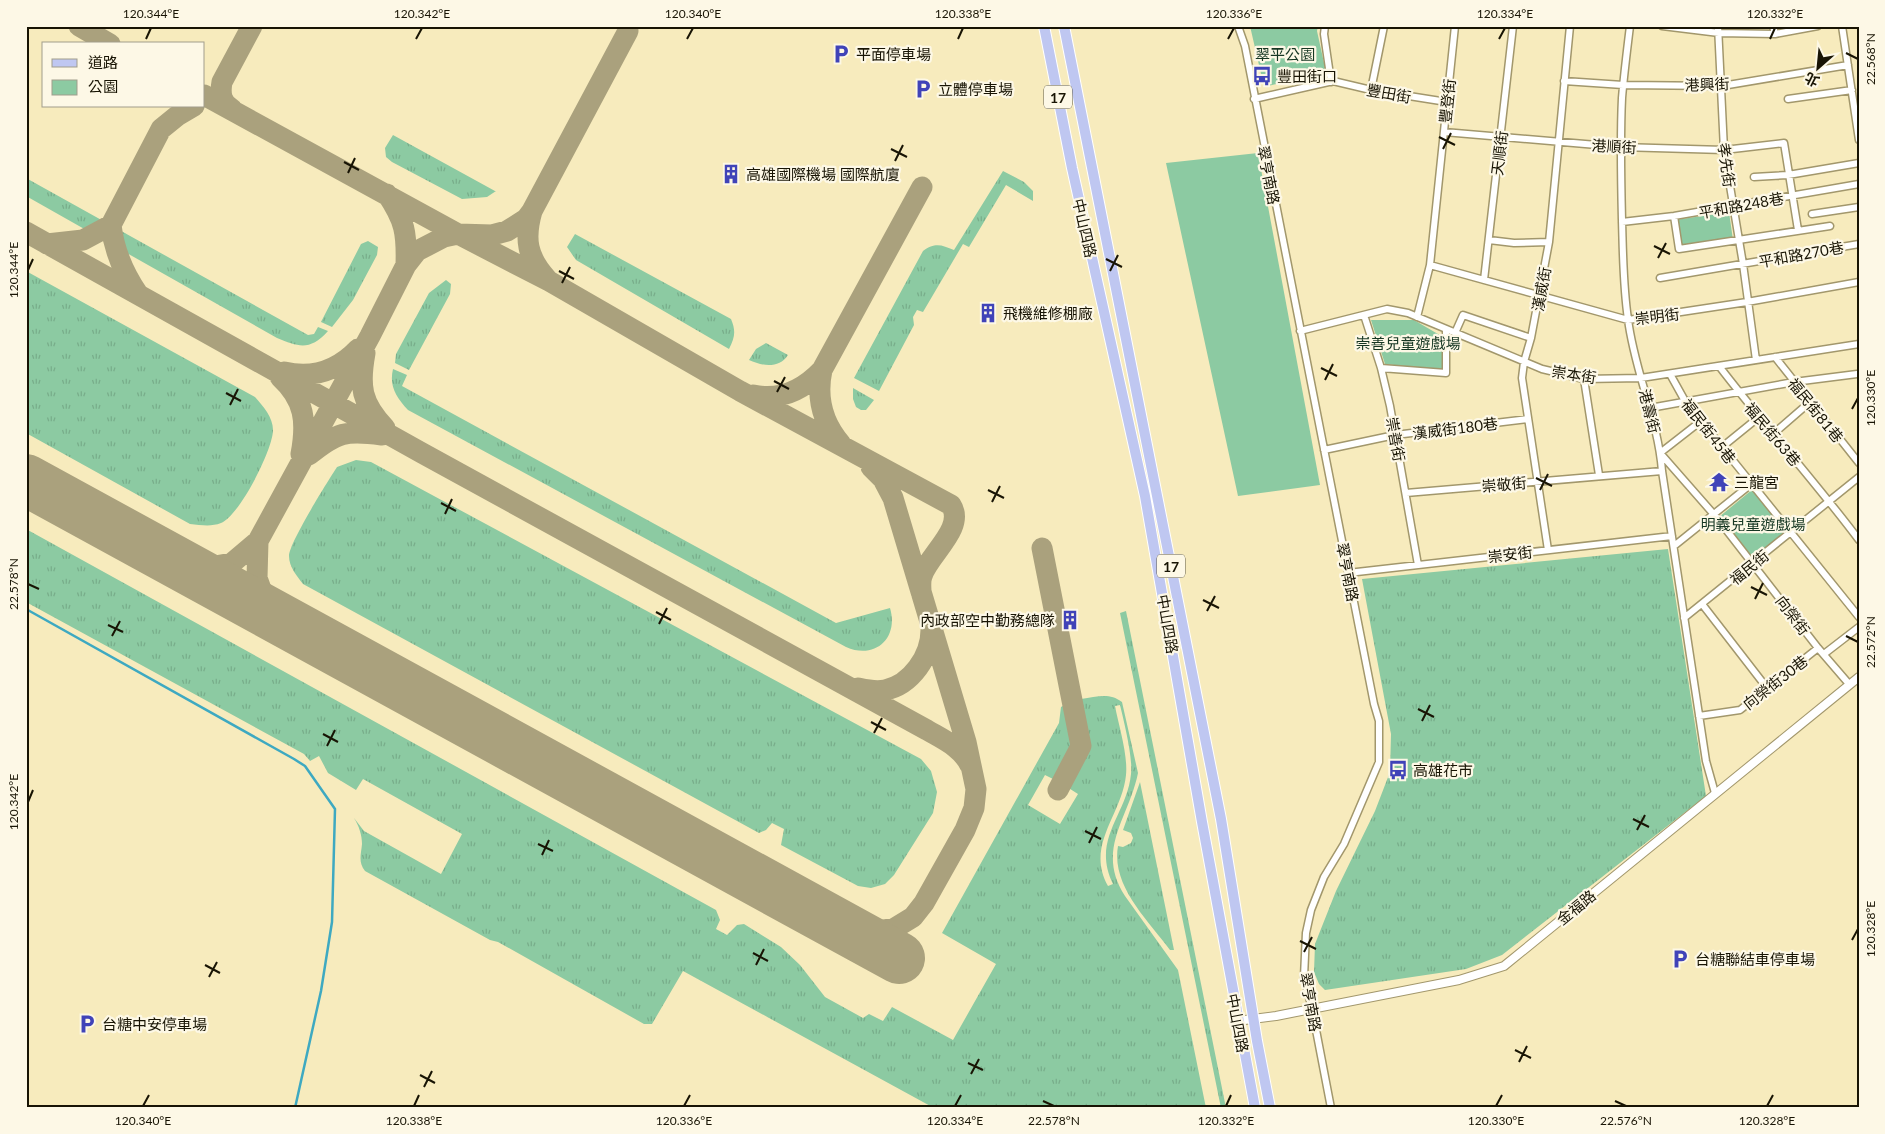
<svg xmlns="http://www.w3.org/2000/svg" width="1885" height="1134" viewBox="0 0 1885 1134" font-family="Lato,'Noto Sans TC',sans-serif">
	<defs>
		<pattern id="grass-tufts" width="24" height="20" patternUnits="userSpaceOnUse" patternTransform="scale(1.25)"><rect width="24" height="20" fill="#8ccaa2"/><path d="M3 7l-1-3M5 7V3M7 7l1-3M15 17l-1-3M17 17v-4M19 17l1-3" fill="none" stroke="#78ad8a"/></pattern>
	</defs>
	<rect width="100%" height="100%" fill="#f7ebbd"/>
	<path fill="url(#grass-tufts)" fill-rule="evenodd" d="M393 135 495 191H496L487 197 462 199 392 162 386 157 385 148Z
		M1003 171 1024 182 1033 191V201L1006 185 969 247 963 244 923 312 917 310 913 317 914 325 879 391 854 378 923 251C935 242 942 245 954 250Z
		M26 178 308 335 314 334 318 327 328 331C310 351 299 347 277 338L26 196Z
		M575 234 731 319C736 331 735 337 729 349L576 260 567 247Z
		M368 241 378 247 377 255 353 300 332 327 321 322 361 244Z
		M26 271 255 397C263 406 273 417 273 430 273 450 239 516 221 523 211 527 201 525 190 524L26 433Z
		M446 280 451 284 450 294 409 370 395 363 396 354 429 293Z
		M766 343 788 355C779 369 762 366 749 360L756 349Z
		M393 369 407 375 402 386 836 623 890 608C899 638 875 660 846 647L408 410C396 397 389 386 393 369Z
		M853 388 874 400 866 410H861L856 407 853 399Z
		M356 460 371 462 921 759 931 771 937 792 933 813 894 875 885 884 871 888 858 886 781 845 784 829 772 823 766 830 759 833 303 584C297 576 289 567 289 556 289 543 328 481 337 467Z
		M26 529 716 910 720 920 716 929 727 935 737 925 744 924 781 947 800 965 825 997 863 1018 869 1014 883 1021 892 1007 953 1040 996 964 942 933 1059 723 1061 707 1066 704 1075 747 1057 781 1045 775 1028 805 1060 824 1078 794 1067 787 1086 748 1078 702 1081 699C1097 697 1109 692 1122 702L1138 773C1129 818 1095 850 1125 896L1178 970 1206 1108H934L683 971 652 1024H644L498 942 490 940 365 871C358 862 361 855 362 844 362 835 359 826 354 818L364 831 441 874 462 834 363 779 356 790 328 773 319 756 310 761 304 754 26 602ZM1120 705C1124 722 1133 757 1131 774 1127 815 1091 839 1113 884L1108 886C1085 845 1122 815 1126 775 1128 755 1119 727 1115 706Z
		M1668 549 1706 796 1502 955 1466 969 1325 990 1319 984 1314 972 1315 944 1336 891 1375 811 1390 772 1391 734 1362 579Z
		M1126 611 1226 1108H1221L1120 613Z
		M1140 782 1174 950H1170C1148 920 1111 886 1118 846L1123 847 1131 843 1133 838 1131 833 1123 830Z"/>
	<path fill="#8ccaa2" d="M1250 26H1318L1317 31 1326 72 1264 87Z
		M1258 153 1320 485 1238 496 1166 163Z
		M1729 212 1733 240 1680 248 1675 220Z
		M1371 320H1414L1443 337 1442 370 1385 364Z
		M1753 489 1787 532 1754 559 1719 517Z"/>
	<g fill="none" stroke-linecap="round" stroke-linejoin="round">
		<path stroke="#3ea9c1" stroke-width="2.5" d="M26 609 294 759 305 766 335 809 332 922 321 991 295 1108"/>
		<path stroke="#aaa17d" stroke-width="21" d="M79 26 110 44
			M204 95 458 234 549 281 740 391 951 505C966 528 928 555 922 576 920 581 921 587 921 592
			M232 109C221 103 220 93 222 82L252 26
			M387 194C405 221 407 233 406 265
			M111 225C114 251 123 272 138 294
			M26 232 422 453 927 730C944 740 961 747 970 765
			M47 244 83 240 111 225 161 129 177 116 194 106
			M547 279C527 257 524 239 532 211L628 31
			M365 353C359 386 361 403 385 428
			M284 372C313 379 338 370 358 349
			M280 377C305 400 307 422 301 454
			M753 395C780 401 803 390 822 370
			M841 444C822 422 816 398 822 370L922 187
			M309 455C337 432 346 430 382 435
			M1042 548 1081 746 1058 790
			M176 563 204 568 232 563 258 541
			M284 623 266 603 257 578 258 541 370 336 406 265 417 251 444 237 458 234 492 235 507 231 526 219 532 211
			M858 688C867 690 875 692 885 690 911 685 931 656 931 630
			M835 923 871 932 895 928 913 917 924 903 965 830 974 808 976 789 966 742 893 498 883 479 871 467"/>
		<path stroke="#aaa17d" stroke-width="52" d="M26 480 899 958"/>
		<defs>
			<path id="minor" d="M1238 26 1245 46 1374 704 1379 721V762L1344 844 1324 877 1311 910 1306 933 1304 977 1312 1009 1331 1108
				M1325 26 1324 34 1331 82
				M1630 26C1627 50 1624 74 1622 98 1620 139 1621 179 1622 220 1623 253 1623 286 1628 319 1634 370 1658 419 1662 471L1706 761 1715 793
				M1662 26 1719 33 1775 34 1818 26
				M1718 26 1724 150 1743 264 1756 360
				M1773 26 1775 34
				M1842 26 1859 140
				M1564 81 1623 85 1722 86 1848 65
				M1371 90 1384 26
				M1254 99 1333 81 1371 90 1447 102
				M1788 99 1852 90
				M1444 132 1620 147 1724 150 1784 143 1798 230
				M1754 177 1788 175 1859 163
				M1812 214 1859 207
				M1674 216 1679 249 1830 226
				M1622 222 1674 216 1859 184
				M1489 240 1514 243 1549 242
				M1430 265 1628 320 1747 302 1859 282
				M1660 278 1859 244
				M1484 280 1513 26
				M1364 315 1381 368 1390 406 1418 565
				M1417 317 1430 265 1455 26
				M1300 331 1387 309 1408 313 1542 369 1584 379 1641 378 1859 344
				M1455 333 1463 315 1531 338
				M1775 357 1859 463
				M1719 366C1764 425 1814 480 1859 540
				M1381 368 1446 373V330
				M1670 374 1685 401 1859 617
				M1584 379 1599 475
				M1650 408 1794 382 1857 374
				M1701 421 1660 453 1717 518 1818 648 1849 684
				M1773 434 1810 402
				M1722 447 1759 417
				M1324 450 1395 435 1528 419
				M1406 493 1662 471
				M1674 546 1750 485
				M1548 550 1522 378 1524 362 1531 338 1549 242 1570 26
				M1348 573 1672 536
				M1702 604 1767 688
				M1684 618 1859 477
				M1824 654 1859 627
				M1699 716 1740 710 1818 648"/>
			<path id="tertiary" d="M1237 1021 1276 1016 1459 980 1504 966 1859 677"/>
			<path id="primary" d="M1044 26 1072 168 1145 496 1202 822 1255 1108
				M1064 26 1221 819 1257 1041 1270 1108"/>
		</defs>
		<use href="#minor" stroke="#a2976c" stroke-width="9"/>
		<use href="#tertiary" stroke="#a2976c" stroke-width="10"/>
		<use href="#primary" stroke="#fff" stroke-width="12"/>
		<use href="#minor" stroke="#fff" stroke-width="6"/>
		<use href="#tertiary" stroke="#fff" stroke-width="8"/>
		<use href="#primary" stroke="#bfc7f1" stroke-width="10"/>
	</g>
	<path fill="none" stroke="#181404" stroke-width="2" d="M146 39 151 28M416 39 422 28M687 39 693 28M958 39 963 28M1228 39 1234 28M1499 39 1505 28M1770 39 1775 28M1846 53 1858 59M1439 137 1455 145M891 149 907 157M1443 149 1451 133M895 161 903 145M344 162 359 170M348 173 355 158M1654 246 1670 254M1658 258 1666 243M1106 259 1122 267M28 270 33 259M559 271 574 279M1110 271 1118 255M562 283 570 267M1321 368 1337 376M1325 380 1333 364M774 381 789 389M777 392 785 377M226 393 241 401M230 405 238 389M1852 409 1858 398M1536 478 1552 486M988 490 1004 498M1540 490 1548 474M992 502 1000 486M441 503 456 511M445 514 452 499M28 584 39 589M1751 587 1767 595M1755 599 1763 583M1203 600 1219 608M1207 611 1215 596M656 612 671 620M659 624 667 608M108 625 123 632M112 636 120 621M1846 636 1858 642M1418 709 1434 717M1422 721 1430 705M871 722 886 730M874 733 882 718M323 734 338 742M327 746 335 730M28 802 33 790M1633 819 1649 827M1637 830 1645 815M1085 831 1101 839M1089 843 1097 827M538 844 553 851M542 855 549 840M1852 940 1858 929M1300 941 1316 949M1304 952 1312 937M753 953 768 961M205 965 220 973M756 965 764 949M209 977 217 962M1515 1050 1531 1058M1519 1062 1527 1046M968 1063 983 1070M971 1074 979 1059M420 1075 435 1083M424 1087 432 1071M1043 1101 1054 1106M1615 1101 1626 1106M143 1106 149 1095M414 1106 419 1095M684 1106 690 1095M955 1106 961 1095M1226 1106 1231 1095M1496 1106 1502 1095M1767 1106 1773 1095"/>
	<defs>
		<symbol id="parking-bare" viewBox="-9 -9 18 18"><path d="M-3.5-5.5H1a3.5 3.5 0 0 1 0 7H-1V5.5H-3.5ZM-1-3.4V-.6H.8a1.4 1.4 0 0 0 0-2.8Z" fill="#4043b8" stroke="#fdf8e6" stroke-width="2.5" paint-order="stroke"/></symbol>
		<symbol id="bus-bare" viewBox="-9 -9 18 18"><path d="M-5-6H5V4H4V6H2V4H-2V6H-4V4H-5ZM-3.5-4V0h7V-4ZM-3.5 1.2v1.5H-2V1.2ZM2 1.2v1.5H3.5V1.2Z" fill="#4043b8" stroke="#fdf8e6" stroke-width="2.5" paint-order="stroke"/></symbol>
		<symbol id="building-bare" viewBox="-9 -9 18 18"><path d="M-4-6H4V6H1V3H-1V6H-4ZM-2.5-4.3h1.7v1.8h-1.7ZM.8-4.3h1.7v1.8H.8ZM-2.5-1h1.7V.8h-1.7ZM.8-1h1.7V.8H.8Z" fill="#4043b8" stroke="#fdf8e6" stroke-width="2.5" paint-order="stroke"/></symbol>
		<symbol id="temple-bare" viewBox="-9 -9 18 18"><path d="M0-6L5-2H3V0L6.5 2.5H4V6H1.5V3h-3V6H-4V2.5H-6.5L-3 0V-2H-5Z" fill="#4043b8" stroke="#fdf8e6" stroke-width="2.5" paint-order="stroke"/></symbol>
	</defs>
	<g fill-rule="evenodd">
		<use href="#parking-bare" x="827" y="40" width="28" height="28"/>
		<use href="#bus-bare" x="1248" y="62" width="28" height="28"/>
		<use href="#parking-bare" x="909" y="75" width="28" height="28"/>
		<use href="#building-bare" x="717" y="160" width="28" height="28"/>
		<use href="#building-bare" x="974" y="299" width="28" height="28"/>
		<use href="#temple-bare" x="1705" y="468" width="28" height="28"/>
		<use href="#building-bare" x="1056" y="606" width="28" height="28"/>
		<use href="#bus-bare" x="1384" y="756" width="28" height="28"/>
		<use href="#parking-bare" x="1666" y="945" width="28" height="28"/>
		<use href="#parking-bare" x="73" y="1010" width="28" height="28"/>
	</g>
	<g text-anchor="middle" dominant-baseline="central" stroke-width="4.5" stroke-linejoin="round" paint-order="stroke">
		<g fill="#fdf8e6" stroke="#5d5848" stroke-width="1">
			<rect x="1044" y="85.5" width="28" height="23" rx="4"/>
			<rect x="1157" y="554.5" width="28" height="23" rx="4"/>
		</g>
		<g font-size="14" font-weight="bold" fill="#181404">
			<text x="1058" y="97">17</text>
			<text x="1171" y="566">17</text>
		</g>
		<g font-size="15" fill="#181404" stroke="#fdf8e6" text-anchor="start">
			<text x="856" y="54">平面停車場</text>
			<text x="1277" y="76">豐田街口</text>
			<text x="938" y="89">立體停車場</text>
			<text x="746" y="174">高雄國際機場 國際航廈</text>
			<text x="1003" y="313">飛機維修棚廠</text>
			<text x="1734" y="482">三龍宮</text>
			<text x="1055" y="620" text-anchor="end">內政部空中勤務總隊</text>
			<text x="1413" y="770">高雄花市</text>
			<text x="1695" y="959">台糖聯結車停車場</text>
			<text x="102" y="1024">台糖中安停車場</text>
		</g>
		<g font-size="15" fill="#163723" stroke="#fdf8e6">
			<text x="1285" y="54">翠平公園</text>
			<text x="1408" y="343">崇善兒童遊戲場</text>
			<text x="1753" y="524">明義兒童遊戲場</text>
		</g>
		<g font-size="15" fill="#181404" stroke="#fdf8e6">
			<text transform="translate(1707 84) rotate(-2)">港興街</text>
			<text transform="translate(1389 93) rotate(10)">豐田街</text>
			<text transform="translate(1447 101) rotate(-84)">豐登街</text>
			<text transform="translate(1614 146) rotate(3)">港順街</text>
			<text transform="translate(1499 153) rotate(-83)">天順街</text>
			<text transform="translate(1727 165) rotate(82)">孝先街</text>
			<text transform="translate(1269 175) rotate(79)">翠亨南路</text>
			<text transform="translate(1741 205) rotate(-10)">平和路248巷</text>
			<text transform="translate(1085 228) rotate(77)">中山四路</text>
			<text transform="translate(1801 254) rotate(-10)">平和路270巷</text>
			<text transform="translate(1541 289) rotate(-80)">漢威街</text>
			<text transform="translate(1657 316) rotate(-7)">崇明街</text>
			<text transform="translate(1574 374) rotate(9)">崇本街</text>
			<text transform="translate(1816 410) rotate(51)">福民街81巷</text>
			<text transform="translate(1650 411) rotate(76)">港壽街</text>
			<text transform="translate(1455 428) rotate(-7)">漢威街180巷</text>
			<text transform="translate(1709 431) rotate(52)">福民街45巷</text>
			<text transform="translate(1773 434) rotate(50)">福民街63巷</text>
			<text transform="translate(1396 439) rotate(80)">崇善街</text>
			<text transform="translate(1504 484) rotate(-5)">崇敬街</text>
			<text transform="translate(1510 554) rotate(-7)">崇安街</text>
			<text transform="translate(1749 567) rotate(-39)">福民街</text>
			<text transform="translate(1348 572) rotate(79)">翠亨南路</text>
			<text transform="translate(1793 615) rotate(53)">向榮街</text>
			<text transform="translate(1168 624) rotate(80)">中山四路</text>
			<text transform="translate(1775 682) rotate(-38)">向榮街30巷</text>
			<text transform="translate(1576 907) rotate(-39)">金福路</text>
			<text transform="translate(1311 1002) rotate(80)">翠亨南路</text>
			<text transform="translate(1238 1023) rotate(79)">中山四路</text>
		</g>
	</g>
	<rect width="1885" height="1134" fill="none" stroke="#fdf8e6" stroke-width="55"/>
	<rect x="42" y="42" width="162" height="65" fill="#fdf8e6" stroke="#a19d8c"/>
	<rect x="52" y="59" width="25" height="8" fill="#bfc7f1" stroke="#a19d8c"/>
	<text x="88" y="68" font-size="15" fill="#181404">道路</text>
	<rect x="52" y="80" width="25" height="15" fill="#8ccaa2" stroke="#a19d8c"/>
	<text x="88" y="92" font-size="15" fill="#181404">公園</text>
	<g transform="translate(1818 68) rotate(207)" stroke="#fdf8e6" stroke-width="4" paint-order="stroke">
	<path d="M0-4L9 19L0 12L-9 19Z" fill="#181404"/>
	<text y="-8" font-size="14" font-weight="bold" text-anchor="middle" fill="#181404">北</text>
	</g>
	<rect x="28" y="28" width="1830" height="1078" fill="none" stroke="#181404" stroke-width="2"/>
	<g font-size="12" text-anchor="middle" fill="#181404">
		<text x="151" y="18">120.344°E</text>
		<text x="422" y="18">120.342°E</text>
		<text x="693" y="18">120.340°E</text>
		<text x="963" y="18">120.338°E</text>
		<text x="1234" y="18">120.336°E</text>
		<text x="1505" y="18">120.334°E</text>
		<text x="1775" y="18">120.332°E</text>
		<text transform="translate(1871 59) rotate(-90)" y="4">22.568°N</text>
		<text transform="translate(14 270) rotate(-90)" y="4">120.344°E</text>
		<text transform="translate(1871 398) rotate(-90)" y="4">120.330°E</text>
		<text transform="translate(14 584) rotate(-90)" y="4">22.578°N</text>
		<text transform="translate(1871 642) rotate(-90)" y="4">22.572°N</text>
		<text transform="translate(14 802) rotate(-90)" y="4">120.342°E</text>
		<text transform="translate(1871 929) rotate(-90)" y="4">120.328°E</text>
		<text x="143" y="1125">120.340°E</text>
		<text x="414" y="1125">120.338°E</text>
		<text x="684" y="1125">120.336°E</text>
		<text x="955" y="1125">120.334°E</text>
		<text x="1054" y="1125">22.578°N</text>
		<text x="1226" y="1125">120.332°E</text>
		<text x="1496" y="1125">120.330°E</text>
		<text x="1626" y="1125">22.576°N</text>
		<text x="1767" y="1125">120.328°E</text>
	</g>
</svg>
